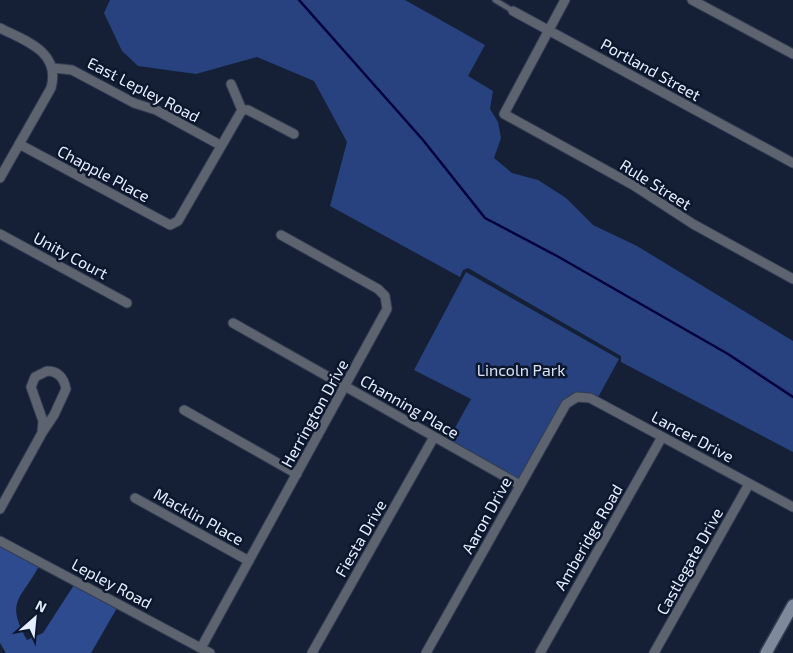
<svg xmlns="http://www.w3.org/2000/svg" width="793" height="653" viewBox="0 0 793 653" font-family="'Exo 2',sans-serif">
	<rect width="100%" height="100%" fill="#152037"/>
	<path fill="#27427f" d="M110 0H405L485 45 468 76 493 91 490 109 498 122 501 138 494 158 512 173 538 180 566 198 593 225 637 246 793 341V452L621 362V356L468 268 463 270 460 277 330 206 347 142 314 81 257 57 196 74 138 66 122 51 104 13Z
		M466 272 619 359 596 401 571 399 520 485 446 444 471 399 414 370Z"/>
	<path fill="#2d4b8e" d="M0 546 39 566C21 600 5 600 27 640L43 633 74 585 117 608 91 653H6L0 643Z"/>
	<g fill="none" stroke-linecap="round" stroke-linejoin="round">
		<path stroke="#00003d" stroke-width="2.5" d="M299 0 423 140 485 218 557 256 728 354 793 397"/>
		<defs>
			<path id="lane" d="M495 0 513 11"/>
			<path id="street" d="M565 0 504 114 633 185 693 224 793 279
				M692 0 793 54
				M513 11 793 163
				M0 28C26 41 61 52 51 88L0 178
				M53 68 72 70 134 103 156 110 220 145
				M231 84 242 110
				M242 110H248L294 134
				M19 144 170 225 178 221 242 110
				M0 234 127 303
				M233 323 520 485
				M47 371C58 371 64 378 66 389L54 415 42 433 43 421 31 387 35 377Z
				M184 410 297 474
				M135 498 249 561
				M0 509 42 433
				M0 541 210 653
				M201 648 387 309 385 296 378 289 281 235
				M312 653 434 437
				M426 653 566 404 577 397 590 398 793 507
				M540 653 662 437
				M654 653 749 484"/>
			<path id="secondary" d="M766 653 793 605"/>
		</defs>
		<use href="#lane" stroke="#323d53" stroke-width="7"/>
		<use href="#street" stroke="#323d53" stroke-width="11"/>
		<use href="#secondary" stroke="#323d53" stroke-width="14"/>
		<use href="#lane" stroke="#5d636f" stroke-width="4.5"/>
		<use href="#street" stroke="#5d636f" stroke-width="9"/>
		<use href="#secondary" stroke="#7f899c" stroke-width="11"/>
	</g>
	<g text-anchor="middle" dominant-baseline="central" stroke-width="5" stroke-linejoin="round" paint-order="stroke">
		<g font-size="16" fill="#e5eefe" stroke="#0c162d">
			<text transform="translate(651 69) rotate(29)">Portland Street</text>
			<text transform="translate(144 89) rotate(27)">East Lepley Road</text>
			<text transform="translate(104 173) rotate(28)">Chapple Place</text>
			<text transform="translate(656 184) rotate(32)">Rule Street</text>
			<text transform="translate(71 255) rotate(28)">Unity Court</text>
			<text transform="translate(410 406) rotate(30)">Channing Place</text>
			<text transform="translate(314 413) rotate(-61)">Herrington Drive</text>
			<text transform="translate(693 436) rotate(28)">Lancer Drive</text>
			<text transform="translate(486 515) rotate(-61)">Aaron Drive</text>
			<text transform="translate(199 516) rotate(29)">Macklin Place</text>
			<text transform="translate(588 537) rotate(-60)">Amberidge Road</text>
			<text transform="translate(360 538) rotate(-60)">Fiesta Drive</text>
			<text transform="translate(689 561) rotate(-61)">Castlegate Drive</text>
			<text transform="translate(112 583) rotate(28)">Lepley Road</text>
		</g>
		<g font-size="16" fill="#d8e2f6" stroke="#0c162d">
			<text x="521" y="369">Lincoln Park</text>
		</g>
	</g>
	<g transform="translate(35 618) rotate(27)" stroke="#0c162d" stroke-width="4" paint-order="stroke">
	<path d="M0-4L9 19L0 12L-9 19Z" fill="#e5eefe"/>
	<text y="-8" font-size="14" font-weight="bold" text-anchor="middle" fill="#e5eefe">N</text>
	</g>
</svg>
